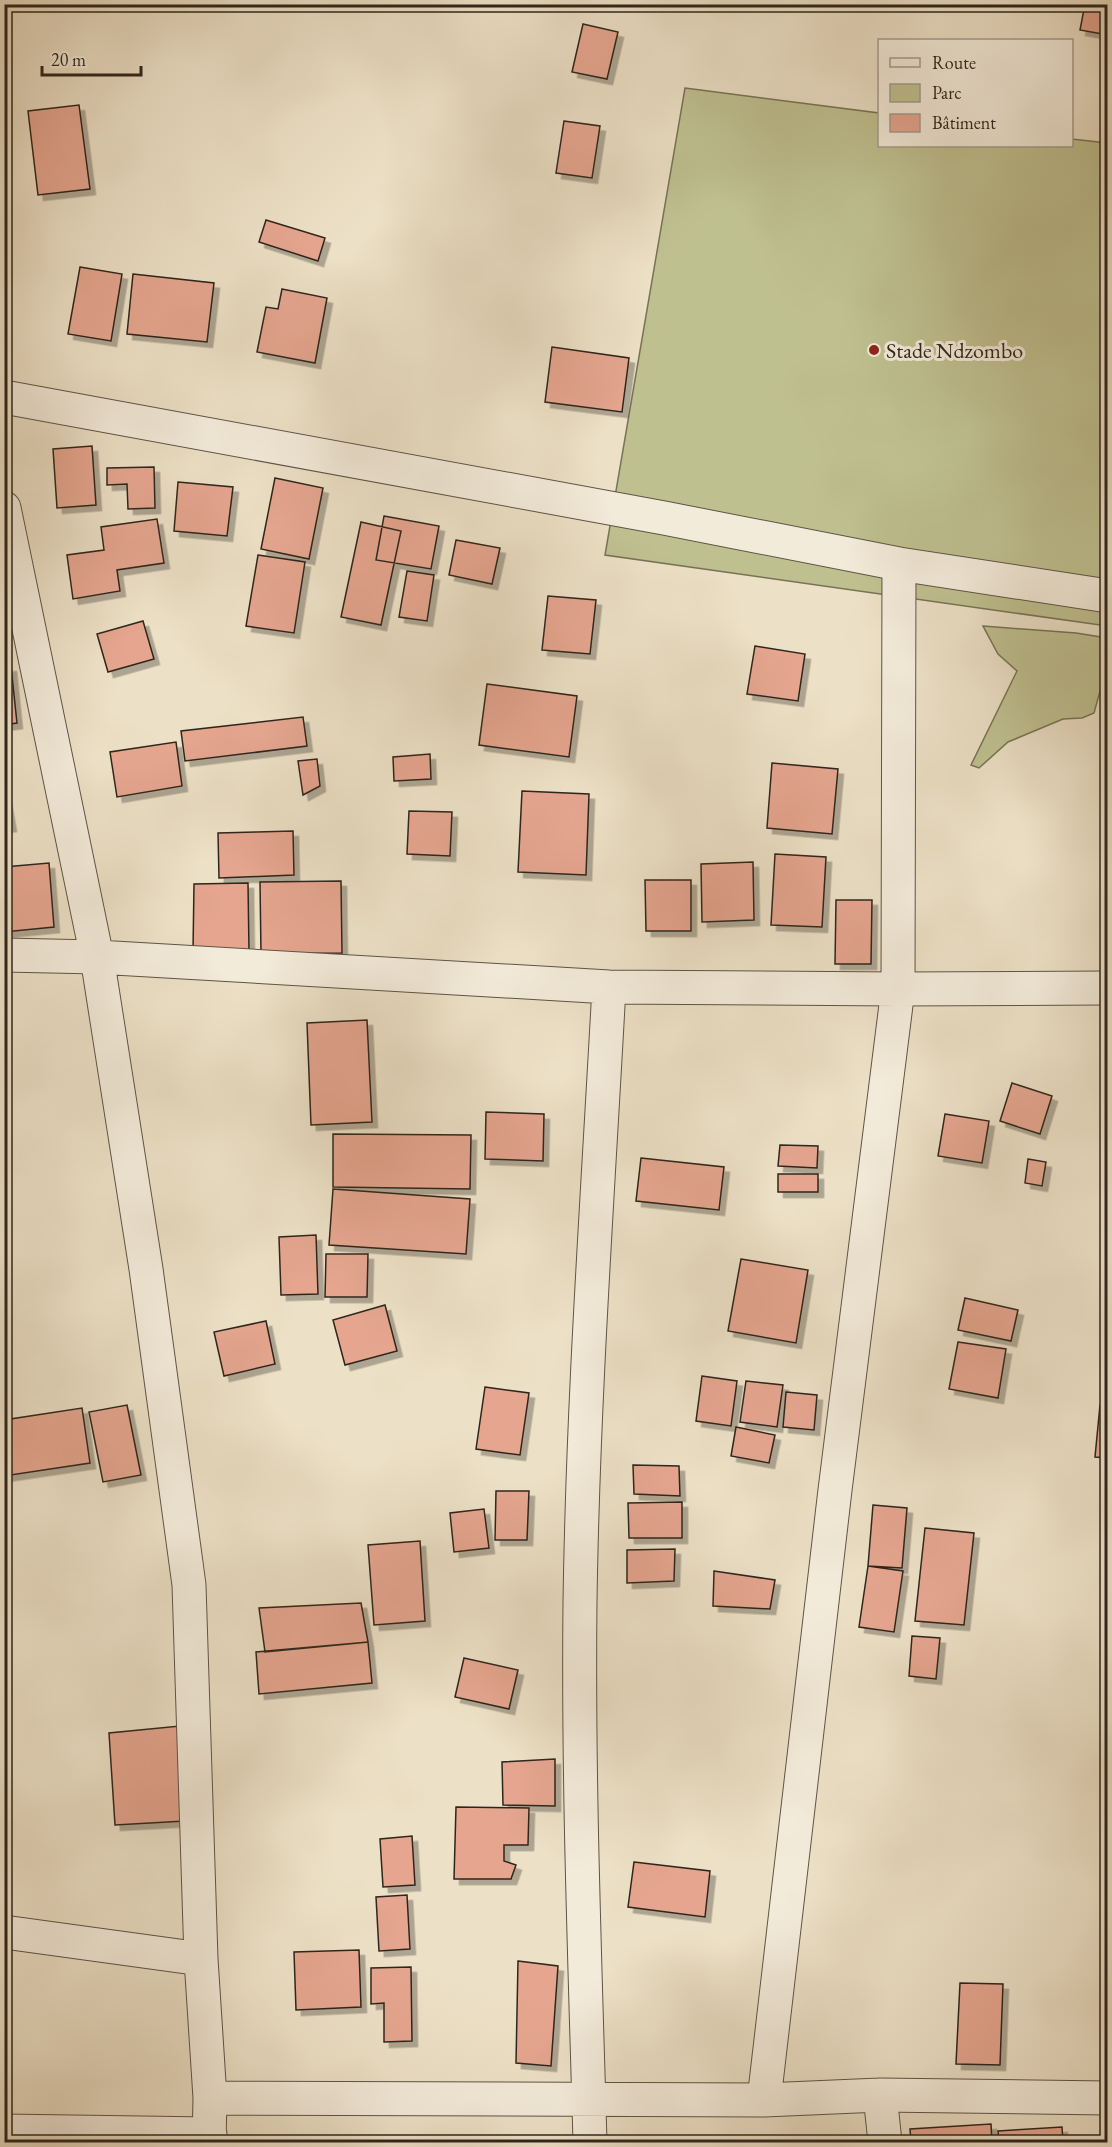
<svg xmlns="http://www.w3.org/2000/svg" width="1112" height="2147" viewBox="0 0 1112 2147" font-family="'EB Garamond',serif">
	<defs>
		<filter id="shadow"><feDropShadow dx="5.5" dy="5.5" stdDeviation="0" flood-color="#0004"/></filter>
	</defs>
	<rect width="100%" height="100%" fill="#ece0c6"/>
	<filter id="stains"><feTurbulence type="fractalNoise" baseFrequency=".00333" numOctaves="4"/><feColorMatrix values="0 0 0 0 .2 0 0 0 0 .09 0 0 0 0 .02 0 0 0 .5 -.17"/></filter>
	<radialGradient id="worn" r=".72"><stop offset=".6" stop-color="#630" stop-opacity="0"/><stop offset="1" stop-color="#630" stop-opacity=".3"/></radialGradient>
	<path fill="#bfc090" stroke="#767356" stroke-width="1.5" d="M685 88 879 113 880 146H1072V139L1107 143V626L605 555Z
		M983 626 1076 633 1107 638V666L1094 713 1082 718 1063 719 1008 742 979 768 971 765 1017 671 998 654Z"/>
	<path fill="#e5a58f" stroke="#2e261c" stroke-width="1.5" filter="url(#shadow)" d="M1085 4H1108V35L1080 30Z
		M583 24 618 32 607 79 572 72Z
		M79 105 90 189 38 195 28 111Z
		M564 121 600 126 592 178 556 173Z
		M266 220 325 238 318 261 259 242Z
		M80 267 122 274 111 341 68 334Z
		M133 274 214 283 207 342 127 334Z
		M282 289 327 298 315 363 257 352 266 307 278 309Z
		M552 347 629 358 622 412 545 402Z
		M92 446 96 505 57 508 53 449Z
		M154 467 155 508 128 509 127 484 107 485V468Z
		M275 478 323 488 309 559 261 549Z
		M178 482 233 487 227 536 174 531Z
		M384 516 439 526 431 569 376 560Z
		M157 519 164 563 117 570 120 591 73 599 67 555 104 550 101 527Z
		M361 522 401 531 381 625 341 617Z
		M456 540 500 548 492 584 449 575Z
		M258 555 305 562 294 633 246 626Z
		M407 571 434 575 427 621 399 617Z
		M548 596 596 600 590 654 542 650Z
		M143 621 154 659 108 672 97 634Z
		M755 646 805 654 798 701 747 694Z
		M11 666 17 723 4 725V667Z
		M487 684 577 696 569 757 479 745Z
		M303 717 307 746 185 761 181 731Z
		M176 742 182 786 117 797 110 752Z
		M430 754 431 779 394 781 393 757Z
		M317 759 320 786 303 795 298 761Z
		M772 763 838 769 832 834 767 828Z
		M4 787 11 826 4 827Z
		M522 791 589 794 586 875 518 872Z
		M409 811 452 812 450 856 407 854Z
		M293 831 294 875 219 878 218 833Z
		M775 854 826 857 822 927 771 925Z
		M753 862 754 920 702 922 701 864Z
		M49 863 54 927 4 932V867Z
		M645 880H691V931H646Z
		M341 881 342 953 261 954 260 882Z
		M248 883 249 951H193L194 884Z
		M836 900H872L871 964H835Z
		M367 1020 372 1122 311 1125 307 1023Z
		M1012 1083 1052 1096 1040 1134 1000 1121Z
		M486 1112 544 1114 543 1161 485 1159Z
		M945 1114 989 1121 982 1163 938 1156Z
		M333 1134 471 1135 470 1189 333 1187Z
		M780 1145 818 1146 817 1168 778 1166Z
		M641 1158 724 1167 719 1210 636 1201Z
		M1028 1159 1046 1162 1042 1186 1025 1183Z
		M778 1174H818V1192H778Z
		M333 1189 470 1199 466 1254 329 1245Z
		M316 1235 318 1294 281 1295 279 1237Z
		M326 1254H368L367 1297H325Z
		M741 1259 808 1270 796 1343 728 1331Z
		M965 1298 1018 1310 1011 1341 958 1330Z
		M385 1305 397 1351 345 1365 333 1320Z
		M266 1321 275 1364 224 1376 214 1332Z
		M958 1342 1006 1349 998 1398 949 1389Z
		M702 1376 737 1381 731 1426 696 1421Z
		M746 1381 783 1385 777 1427 740 1422Z
		M485 1387 529 1393 520 1455 476 1449Z
		M786 1392 817 1395 814 1430 783 1427Z
		M127 1405 141 1475 103 1482 89 1412Z
		M1100 1405 1108 1406V1458L1095 1457Z
		M82 1408 90 1463 4 1476V1420Z
		M736 1427 775 1435 769 1463 731 1456Z
		M633 1465 679 1466 680 1496 634 1494Z
		M496 1491H529L527 1540H495Z
		M682 1502V1538H629L628 1503Z
		M873 1505 907 1508 902 1568 868 1566Z
		M484 1509 489 1548 454 1552 450 1513Z
		M925 1528 974 1533 964 1625 915 1621Z
		M420 1541 425 1621 374 1625 368 1545Z
		M675 1549 674 1581 627 1583V1550Z
		M868 1566 903 1571 894 1632 859 1627Z
		M714 1571 775 1580 770 1609 713 1606Z
		M361 1603 368 1642 265 1652 259 1608Z
		M912 1636 940 1638 936 1679 909 1676Z
		M368 1642 372 1683 259 1694 256 1652Z
		M464 1658 518 1670 509 1709 455 1697Z
		M180 1726 185 1821 115 1825 109 1733Z
		M555 1759V1806L503 1805 502 1762Z
		M456 1807 529 1808 528 1845H504V1861L516 1865 511 1879H454Z
		M412 1836 415 1885 383 1887 380 1839Z
		M634 1862 710 1871 705 1917 628 1907Z
		M407 1895 410 1949 379 1951 376 1897Z
		M359 1950 361 2007 296 2010 294 1952Z
		M518 1961 558 1966 551 2066 516 2063Z
		M411 1967 412 2041 384 2042V2003L371 2004V1968Z
		M960 1983 1003 1984 1000 2065 956 2064Z
		M991 2124 992 2142H911L910 2129Z
		M1062 2127 1063 2142H999L998 2131Z"/>
	<g fill="none" stroke-linecap="round" stroke-linejoin="round">
		<defs>
			<path id="minor" d="M4 397 664 518 899 564 1108 596
				M4 508 97 957 146 1269 189 1585 201 1959 210 2098 209 2142
				M4 955 97 957 609 987 898 989 1108 988
				M4 1932 201 1959
				M880 2095 885 2142
				M210 2098 764 2100 880 2095 1108 2098
				M764 2100 835 1490 898 989 899 564
				M4 2131 210 2134
				M590 2142C585 1963 578 1782 580 1602 583 1397 598 1192 609 987"/>
		</defs>
		<use href="#minor" stroke="#5e5446" stroke-width="35"/>
		<use href="#minor" stroke="#f3ebda" stroke-width="33"/>
	</g>
	<circle fill="#8f2418" stroke="#f3ebda" stroke-width="2" cx="874" cy="350" r="6"/>
	<g text-anchor="middle" dominant-baseline="central" stroke-width="6" stroke-linejoin="round" paint-order="stroke">
		<g font-size="22" fill="#2e261c" stroke="#f3ebda" text-anchor="start">
			<text x="886" y="350">Stade Ndzombo</text>
		</g>
	</g>
	<rect width="1112" height="2147" fill="none" stroke="#ece0c6" stroke-width="24"/>
	<rect x="6" y="6" width="1100" height="2135" fill="none" stroke="#2e261c" stroke-width="3"/>
	<rect x="12" y="12" width="1088" height="2123" fill="none" stroke="#2e261c" stroke-width="1.5"/>
	<rect x="878" y="39" width="195" height="108" fill="#f3ebda" stroke="#a49c8e" stroke-width="1.5"/>
	<rect x="890" y="58" width="30" height="9" fill="#f3ebda" stroke="#a49c8e" stroke-width="1.5"/>
	<text x="932" y="69" font-size="18" fill="#2e261c">Route</text>
	<rect x="890" y="84" width="30" height="18" fill="#bfc090" stroke="#a49c8e" stroke-width="1.5"/>
	<text x="932" y="99" font-size="18" fill="#2e261c">Parc</text>
	<rect x="890" y="114" width="30" height="18" fill="#e5a58f" stroke="#a49c8e" stroke-width="1.5"/>
	<text x="932" y="129" font-size="18" fill="#2e261c">Bâtiment</text>
	<path d="M42 66v9h99v-9" fill="none" stroke="#2e261c" stroke-width="3"/>
	<text x="51" y="66" font-size="18" fill="#2e261c" stroke="#f3ebda" stroke-width="4.5" paint-order="stroke">20 m</text>
	<rect width="100%" height="100%" filter="url(#stains)"/>
	<rect width="100%" height="100%" fill="url(#worn)"/>
</svg>
